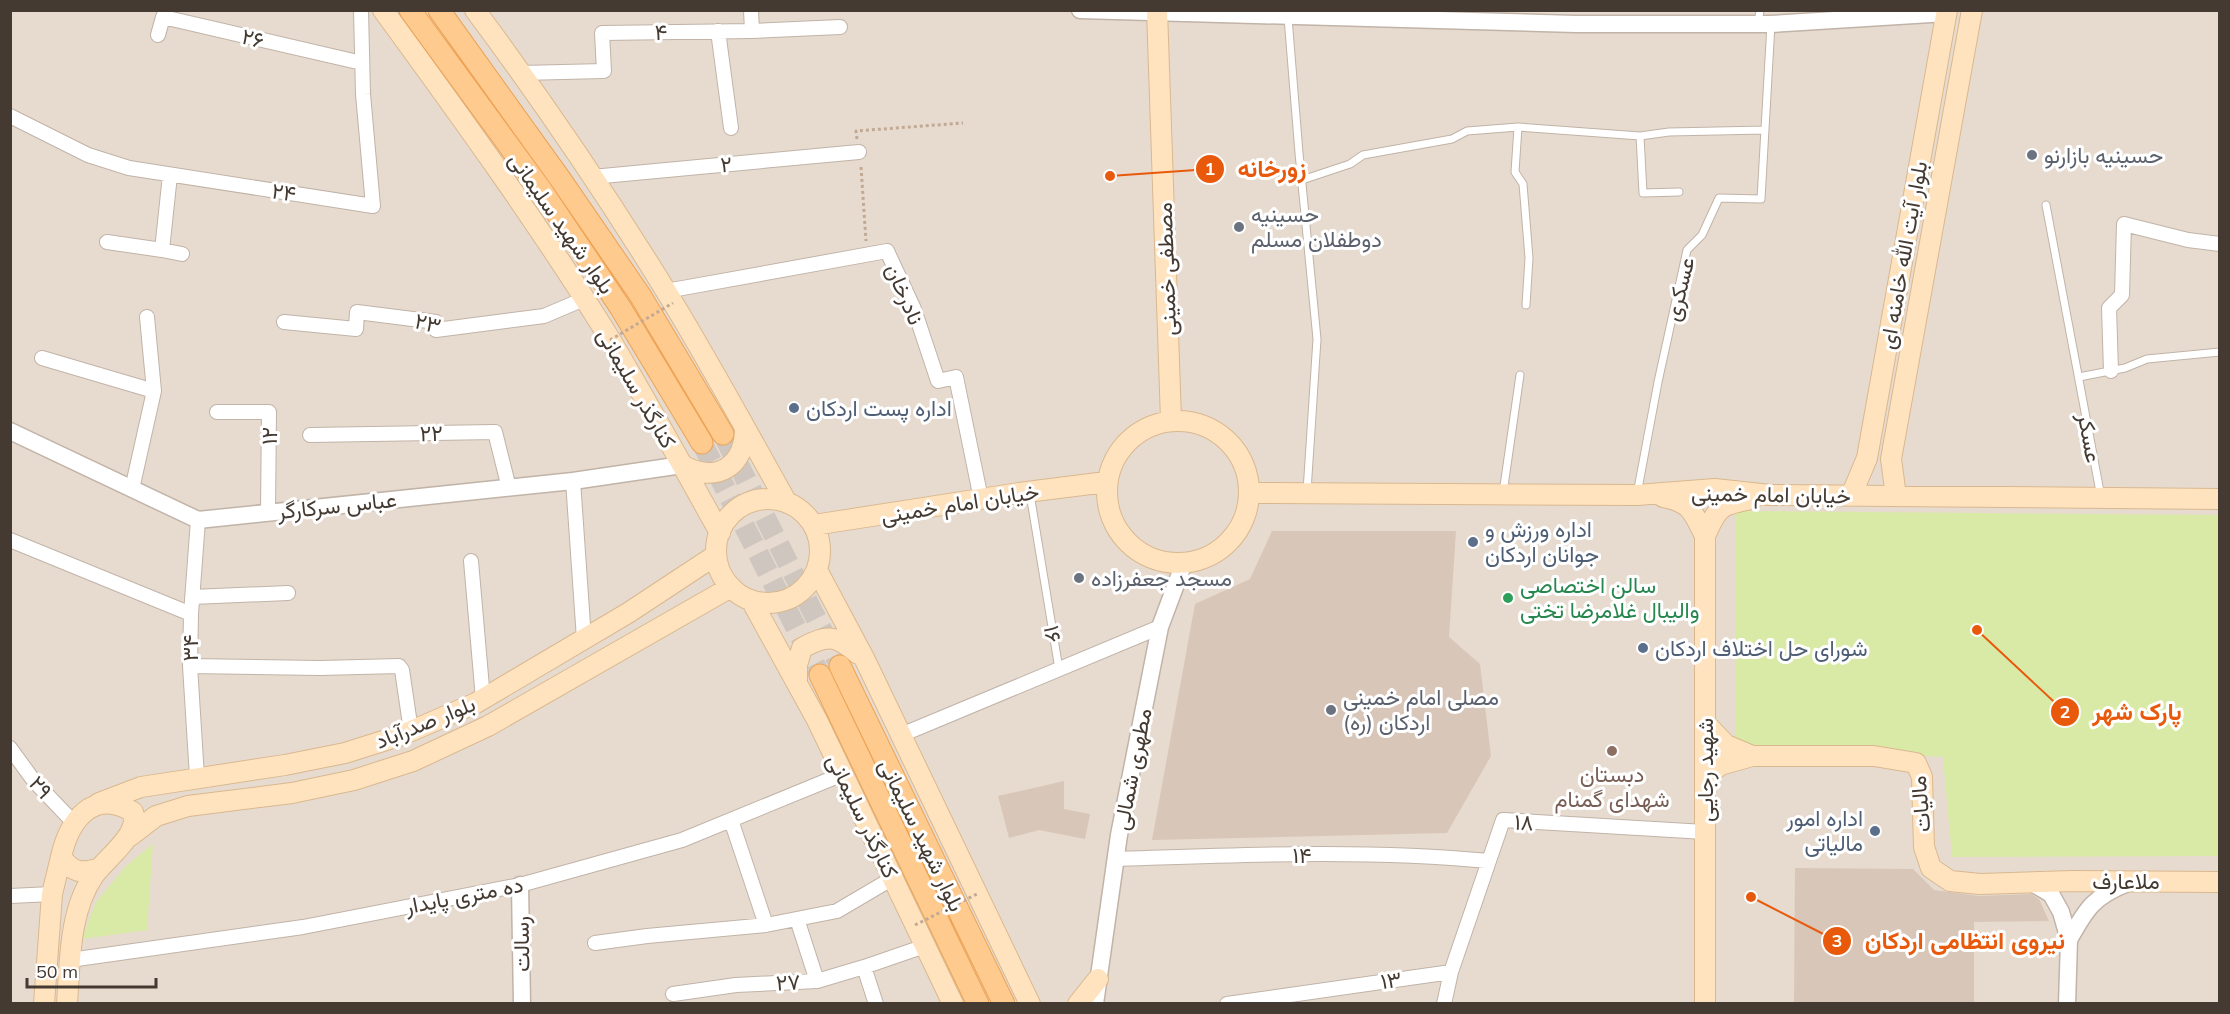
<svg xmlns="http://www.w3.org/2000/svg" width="2230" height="1014" viewBox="0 0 2230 1014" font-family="Mulish,Vazirmatn,sans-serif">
	<rect width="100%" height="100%" fill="#f2eae2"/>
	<path fill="#e7dbcf" d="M11 11H2219V1003H11Z"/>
	<path fill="#d9eaa7" d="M1735 511 2219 515V856L1952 857 1943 757 1735 745Z
		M153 844 147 930 82 939 96 902 127 865Z"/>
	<path fill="#d8c6b9" d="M1272 531H1456L1449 637 1480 664 1491 756 1447 833 1152 840 1195 604 1250 579Z
		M1064 781V809L1090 814 1085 839 1039 830 1009 838 998 796Z
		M1795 868 1913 869 1934 890 1979 896 2031 894 2039 899 2049 921 1974 922V1004H1794Z"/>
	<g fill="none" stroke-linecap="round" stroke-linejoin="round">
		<path stroke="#cfc7bf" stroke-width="21" stroke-dasharray="21 10" stroke-linecap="butt" d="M723 434 840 666
			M702 443 820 675"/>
		<defs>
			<path id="service" d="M1288 18 1299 153 1317 339 1307 491
				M1758 24 1760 10
				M1518 127 1515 172 1523 184 1529 258 1526 305
				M1640 136 1669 132 1765 130
				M1302 180 1350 164 1363 155 1452 139 1467 131 1518 127 1640 136 1643 193 1679 192
				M2046 205 2101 497
				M2079 377 2125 368 2147 359 2220 352
				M1503 493 1520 375
				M1030 494 1059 669
				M1637 494 1658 382 1687 250 1702 235 1719 198 1761 199 1771 24"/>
			<path id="minor" d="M751 10 752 31
				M718 31 731 128
				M158 35 163 17 362 63
				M521 73 604 71 602 33 752 31 840 27
				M10 116 88 155 129 168 373 206 363 94 361 10
				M592 177 859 152
				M107 242 162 250 170 175
				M162 250 182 254
				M666 291 887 251 914 309 938 381 956 377 981 499
				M284 322 356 329 357 312 436 322V330L544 316 584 299
				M42 358 154 391
				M2111 371 2109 308 2122 295 2124 224 2188 240 2220 244
				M217 412H269L268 512
				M310 435 495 432 509 488
				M573 481 584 639
				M132 489 154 391 147 317
				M10 540 191 614
				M471 561 483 699
				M192 597 288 593
				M190 666 320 668 399 666 402 670 411 731
				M901 735 1160 627
				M10 748 34 781 74 823
				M197 777 190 666 191 614 198 520
				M731 820 766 925 837 911 893 878
				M1115 859C1239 855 1365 849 1489 861
				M10 896 52 894
				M797 919 817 981
				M595 943 647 936 766 925
				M70 960 303 927 520 885 682 840 843 774
				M864 967 925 946
				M673 994 736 985 817 981 864 967 876 1004
				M1227 1004 1451 972
				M1444 1004 1451 972 1503 820 1705 832"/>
			<path id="tertiary" d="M1080 10 1576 24H1771L1947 13
				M10 431 198 520 573 481 682 465
				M2032 883 2051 894 2061 912 2069 940C2086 909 2094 896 2128 883
				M520 885 522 1004
				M1095 1004 1119 835 1160 627 1184 563
				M2067 1004 2069 940"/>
			<path id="secondary" d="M383 10C462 118 540 226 610 339 648 403 684 468 720 533
				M475 10C545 104 611 201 672 301 712 367 749 435 787 503
				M1157 10 1171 420
				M1107 492a71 71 0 1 1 142 0a71 71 0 1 1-142 0Z
				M682 465C716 484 745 467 745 428
				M1250 493 1637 495 1715 489 1770 495 2220 499
				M1851 496 1867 458 1947 10
				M1896 496 1891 459 1972 10
				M1663 497C1691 502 1693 512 1705 536
				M716 551a52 52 0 1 1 104 0a52 52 0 1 1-104 0Z
				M814 525 1019 493 1106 482
				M817 570 865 660 1030 1004
				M751 600 817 720 953 1004
				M797 683V665L802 648C828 634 836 635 858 654
				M1706 724 1726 745 1752 756
				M1705 785 1712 772 1720 765 1752 756H1874L1916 763 1922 777 1924 847 1931 868 1950 881 1980 884 2073 881 2220 882
				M99 803 141 787 285 765 345 753 402 735 476 703 628 613 716 555
				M130 836 156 816 188 806 292 793 354 780 413 761 488 726 731 587
				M44 1004 52 894 61 857
				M67 1004C70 961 69 911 94 875 107 857 141 834 133 812 93 787 69 821 61 857 73 873 81 874 100 868
				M1078 1004 1098 979
				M1705 1004V536C1718 506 1720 505 1752 499"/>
			<path id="primary" d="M410 10 542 191 620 307 702 443
				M439 10 561 180 640 295 723 434
				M840 666 1004 1004
				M820 675 978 1004"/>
		</defs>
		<use href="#service" stroke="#c1b3a7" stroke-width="9"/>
		<use href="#minor" stroke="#c1b3a7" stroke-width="16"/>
		<use href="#tertiary" stroke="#c1b3a7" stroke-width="19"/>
		<use href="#secondary" stroke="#d9b88f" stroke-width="22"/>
		<use href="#primary" stroke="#eca356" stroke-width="23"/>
		<path stroke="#c1a994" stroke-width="3" stroke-dasharray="3 3" stroke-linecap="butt" d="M857 139 856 131 963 123
			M861 167 866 241"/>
		<use href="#service" stroke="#fff" stroke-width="7"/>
		<use href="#minor" stroke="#fff" stroke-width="14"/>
		<use href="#tertiary" stroke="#fff" stroke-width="16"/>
		<use href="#secondary" stroke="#ffe3bf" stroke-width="20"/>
		<use href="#primary" stroke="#ffca8e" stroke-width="21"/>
		<path stroke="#c1a994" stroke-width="3" stroke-dasharray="3 3" stroke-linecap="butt" d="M610 340 673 303
			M915 925 977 894"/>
	</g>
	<g fill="#6b7280" stroke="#fff" stroke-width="2">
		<circle cx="2032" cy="155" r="6"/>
		<circle cx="1239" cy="227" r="6"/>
		<circle cx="1079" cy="578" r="6"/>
		<circle cx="1331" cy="710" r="6"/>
	</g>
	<g fill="#5c6f8a" stroke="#fff" stroke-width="2">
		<circle cx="794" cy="408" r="6"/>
		<circle cx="1473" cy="542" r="6"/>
		<circle cx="1643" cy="648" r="6"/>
		<circle cx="1875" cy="831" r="6"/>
	</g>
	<circle fill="#2e9e5b" stroke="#fff" stroke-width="2" cx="1508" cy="598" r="6"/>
	<circle fill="#8d6e63" stroke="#fff" stroke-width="2" cx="1612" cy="751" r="6"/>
	<g text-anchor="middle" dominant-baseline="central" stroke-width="6" stroke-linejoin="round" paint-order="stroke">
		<g font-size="22" fill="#443a32" stroke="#fff">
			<text transform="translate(661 32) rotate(-1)">۴</text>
			<text transform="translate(253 38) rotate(13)">۲۶</text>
			<text transform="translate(726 164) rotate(-5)">۲</text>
			<text transform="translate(284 192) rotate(9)">۲۴</text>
			<text transform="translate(562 223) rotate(55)">بلوار شهید سلیمانی</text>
			<text transform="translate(1903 255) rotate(-80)">بلوار آیت الله خامنه ای</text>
			<text transform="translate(1166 269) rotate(-92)">مصطفی خمینی</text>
			<text transform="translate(1679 289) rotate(-76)">عسکری</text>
			<text transform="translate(905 294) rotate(67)">نادرخان</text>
			<text transform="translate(428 323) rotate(13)">۲۳</text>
			<text transform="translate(637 388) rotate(60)">کنارگذر سلیمانی</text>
			<text transform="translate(431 433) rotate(-1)">۲۲</text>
			<text transform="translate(269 436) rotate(-89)">۱۲</text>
			<text transform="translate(2090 438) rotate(80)">عسکر</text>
			<text transform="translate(1771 494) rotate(1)">خیابان امام خمینی</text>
			<text transform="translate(960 503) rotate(-9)">خیابان امام خمینی</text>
			<text transform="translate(337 505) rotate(-6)">عباس سرکارگر</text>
			<text transform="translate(1053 634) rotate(81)">۱۶</text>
			<text transform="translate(190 648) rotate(-90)">۳۴</text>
			<text transform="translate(425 722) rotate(-22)">بلوار صدرآباد</text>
			<text transform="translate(1132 769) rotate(-79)">مطهری شمالی</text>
			<text transform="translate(1705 770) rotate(-90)">شهید رجایی</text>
			<text transform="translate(41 787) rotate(49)">۲۹</text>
			<text transform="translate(1920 804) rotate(-95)">مالیات</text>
			<text transform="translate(863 816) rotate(64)">کنارگذر سلیمانی</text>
			<text transform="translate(1524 822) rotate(3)">۱۸</text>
			<text transform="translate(922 835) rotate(64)">بلوار شهید سلیمانی</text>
			<text x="1302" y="855">۱۴</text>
			<text x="2126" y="881">ملاعارف</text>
			<text transform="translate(464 895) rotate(-11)">ده متری پایدار</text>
			<text transform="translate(521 944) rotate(-91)">رسالت</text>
			<text transform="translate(1391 980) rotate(-8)">۱۳</text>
			<text transform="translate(788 982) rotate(-3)">۲۷</text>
		</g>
		<g font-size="22" fill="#5b616d" stroke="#fff" text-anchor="start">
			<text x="2044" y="155">حسینیه بازارنو</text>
			<text x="1251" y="214">حسینیه<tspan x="1251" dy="25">دوطفلان مسلم</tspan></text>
			<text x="1091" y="578">مسجد جعفرزاده</text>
			<text x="1343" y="697">مصلی امام خمینی<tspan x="1343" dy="25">(ره) اردکان</tspan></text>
		</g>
		<g font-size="22" fill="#4e5e75" stroke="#fff" text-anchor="start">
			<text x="806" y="408">اداره پست اردکان</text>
			<text x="1485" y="529">اداره ورزش و<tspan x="1485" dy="25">جوانان اردکان</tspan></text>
			<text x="1655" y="648">شورای حل اختلاف اردکان</text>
			<text x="1863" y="818" text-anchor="end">اداره امور<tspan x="1863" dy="25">مالیاتی</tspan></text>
		</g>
		<g font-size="22" fill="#27864d" stroke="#fff" text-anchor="start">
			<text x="1520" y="585">سالن اختصاصی<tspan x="1520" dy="25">والیبال غلامرضا تختی</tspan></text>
		</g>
		<g font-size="22" fill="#785e54" stroke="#fff">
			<text x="1612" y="774">دبستان<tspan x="1612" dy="25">شهدای گمنام</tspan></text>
		</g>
	</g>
	<path fill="none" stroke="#e8590c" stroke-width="2" d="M1110 176L1210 169M1977 630L2065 712M1751 897L1837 941"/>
	<g fill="#e8590c" stroke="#fff" stroke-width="2">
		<circle cx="1110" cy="176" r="6"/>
		<circle cx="1977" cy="630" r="6"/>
		<circle cx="1751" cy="897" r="6"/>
		<circle cx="1210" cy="169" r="15"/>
		<circle cx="2065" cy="712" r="15"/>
		<circle cx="1837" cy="941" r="15"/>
	</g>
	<g font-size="18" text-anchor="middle" font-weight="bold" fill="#fff">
		<text x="1210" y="175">1</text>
		<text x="2065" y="718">2</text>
		<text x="1837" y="947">3</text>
	</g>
	<g font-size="24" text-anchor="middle" font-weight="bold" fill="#e8590c" stroke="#fff" stroke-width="6" stroke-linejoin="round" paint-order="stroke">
		<text x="1272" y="177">زورخانه</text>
		<text x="2137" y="720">پارک شهر</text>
		<text x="1965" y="949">نیروی انتظامی اردکان</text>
	</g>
	<rect width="2230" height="1014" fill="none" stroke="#443a32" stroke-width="24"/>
	<path d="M27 978v9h129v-9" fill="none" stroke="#443a32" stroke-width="3"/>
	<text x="36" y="978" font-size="18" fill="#443a32" stroke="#ffffff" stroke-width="4.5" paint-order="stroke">50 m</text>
</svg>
